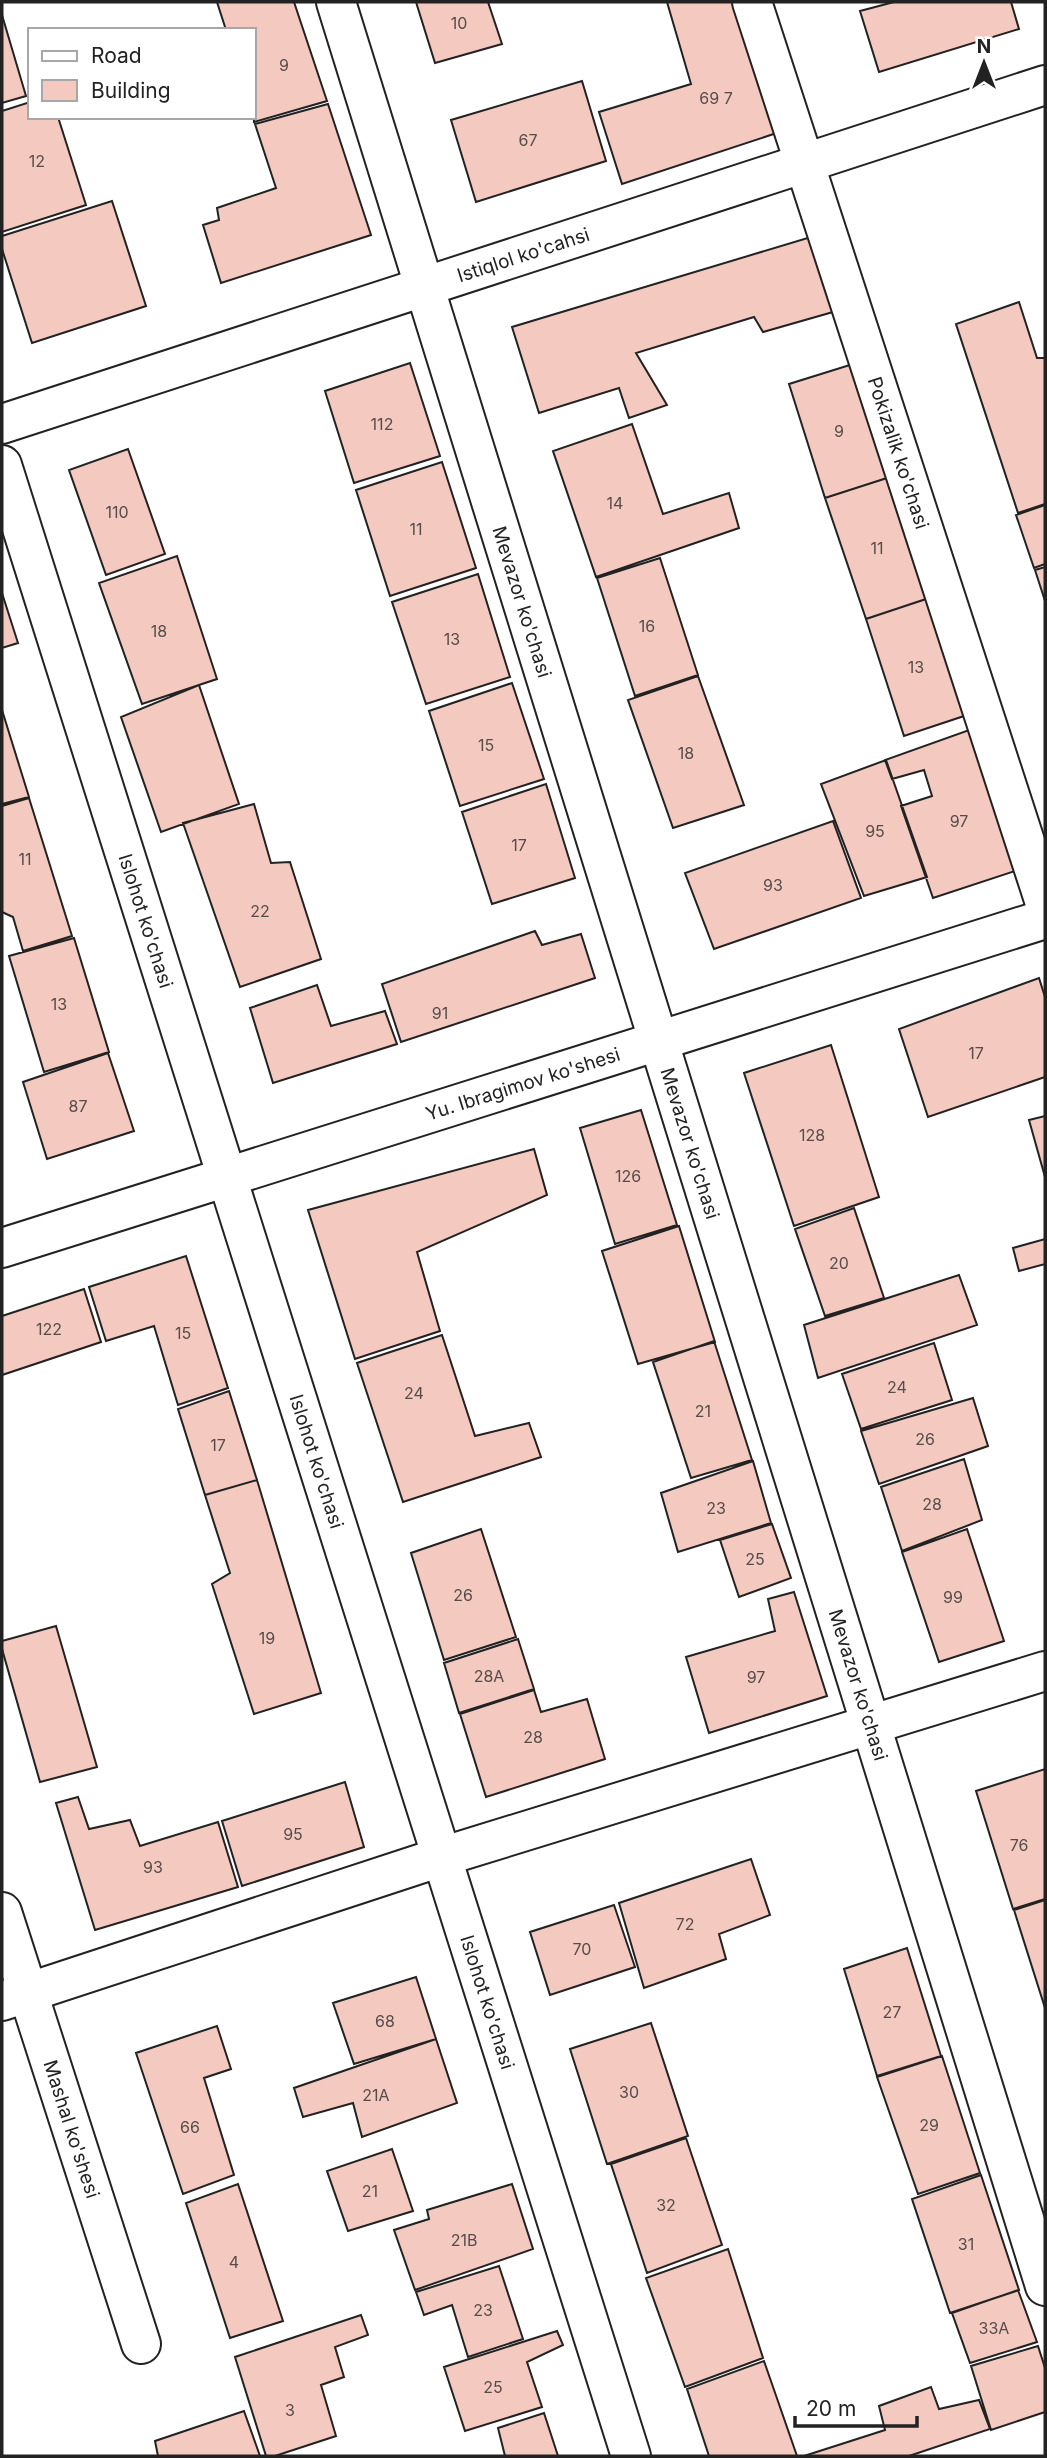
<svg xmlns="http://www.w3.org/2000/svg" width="1047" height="2458" viewBox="0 0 1047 2458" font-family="Inter,sans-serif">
	<rect width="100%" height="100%" fill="#fff"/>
	<path fill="#f3c9c0" stroke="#222" stroke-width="2" d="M217 2H294L327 101 254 122V30H226Z
		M416 2H488L502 44 435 63Z
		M667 2H734L795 127 622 184 599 112 691 84Z
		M894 2H1011L1019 29 879 72 860 11Z
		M2 15 26 96 2 103Z
		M582 81 606 161 476 202 451 120Z
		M30 102V117H58L86 205 2 232V111Z
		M328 104 371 235 221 283 203 225 219 220 217 208 276 188 255 124Z
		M112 201 146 306 32 343 2 249V236Z
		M811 237 833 312 763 332 754 317 636 353 667 405 629 418 619 388 539 413 512 327Z
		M1019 302 1037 358H1045V504L1018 513 956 324Z
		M410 363 440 456 354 483 325 391Z
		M853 364 890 477 825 498 789 384Z
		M632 424 663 514 729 493 739 528 596 577 553 451Z
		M128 449 165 554 106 575 69 470Z
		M442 462 476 568 390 596 356 490Z
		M890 477 929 598 866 619 825 498Z
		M1045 505V564L1034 568 1016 515Z
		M177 556 217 679 142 704 99 583Z
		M660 558 698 675 635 696 597 578Z
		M1045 567V601L1035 570Z
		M478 574 510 677 426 704 392 602Z
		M2 593 18 643 2 648Z
		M929 598 967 715 904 736 866 619Z
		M698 676 744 805 673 828 628 700Z
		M512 683 544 779 460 806 429 711Z
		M199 685 239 804 161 832 121 717Z
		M2 710 29 797 2 804Z
		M1000 719 1030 866 933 898 901 806 932 796 924 770 892 779 885 760Z
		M886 760 927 877 864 896 821 784Z
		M546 784 575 878 492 904 462 812Z
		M29 798 72 936 23 951 13 917 2 912V806Z
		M254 804 271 863 290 862 321 959 240 987 183 823Z
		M833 821 861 898 714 949 685 873Z
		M535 931 542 945 581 934 595 978 401 1042 382 984Z
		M74 938 109 1052 44 1072 9 956Z
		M1039 978 1045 997V1077L928 1117 899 1029Z
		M317 985 331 1026 385 1011 397 1044 273 1083 250 1008Z
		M831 1045 879 1197 794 1226 744 1073Z
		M108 1053 134 1131 47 1159 23 1082Z
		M641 1110 677 1225 615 1244 580 1128Z
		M1045 1116V1177L1029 1120Z
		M534 1149 547 1195 417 1252 440 1331 355 1359 308 1210Z
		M854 1208 884 1298 825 1316 795 1229Z
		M679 1226 715 1342 638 1364 602 1251Z
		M1045 1239V1266V1264L1019 1271 1013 1248Z
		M186 1256 228 1388 178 1405 154 1326 106 1341 89 1287Z
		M959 1275 977 1325 818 1378 804 1325Z
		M84 1289 101 1342 2 1375V1316Z
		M442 1335 475 1436 529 1423 541 1457 403 1502 357 1363Z
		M714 1341 752 1460 691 1478 653 1362Z
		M934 1343 952 1400 861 1429 842 1374Z
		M229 1391 257 1480 205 1495 178 1409Z
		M973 1398 988 1446 879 1484 861 1431Z
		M964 1459 982 1520 902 1551 881 1487Z
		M753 1461 771 1523 678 1552 661 1493Z
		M257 1480 321 1693 254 1714 212 1584 230 1573 205 1495Z
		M772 1524 791 1578 739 1597 720 1540Z
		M481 1529 516 1637 444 1660 411 1553Z
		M967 1529 1004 1641 939 1662 902 1552Z
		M794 1592 827 1696 709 1733 686 1657 775 1631 768 1599Z
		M56 1626 97 1767 40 1782 2 1649V1641Z
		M518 1639 534 1689 459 1713 444 1663Z
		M534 1690 541 1712 587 1699 605 1759 486 1797 460 1714Z
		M1045 1769V1899L1013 1909 976 1791Z
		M345 1782 364 1847 242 1886 222 1821Z
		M78 1797 89 1829 130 1820 140 1846 218 1822 238 1887 95 1930 56 1803Z
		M751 1859 770 1915 719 1934 726 1959 644 1988 619 1903Z
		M1045 1900V2008L1014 1910Z
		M614 1905 635 1967 550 1995 530 1932Z
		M907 1948 941 2056 877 2076 844 1969Z
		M416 1977 436 2039 354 2064 333 2003Z
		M651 2023 688 2136 607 2164 570 2049Z
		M217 2026 231 2069 204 2078 234 2175 183 2194 136 2053Z
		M436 2039 457 2103 362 2137 353 2103 303 2117 294 2088Z
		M942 2056 980 2173 918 2194 877 2077Z
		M686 2138 722 2245 647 2273 611 2164Z
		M392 2149 413 2211 348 2231 327 2171Z
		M981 2175 1019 2290 950 2313 912 2199Z
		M238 2184 283 2321 230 2338 186 2203Z
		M512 2184 533 2249 415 2290 394 2230 429 2219 427 2210Z
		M728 2249 763 2358 685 2387 646 2278Z
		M499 2266 523 2339 468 2357 452 2305 424 2315 416 2292Z
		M1018 2290 1037 2342 970 2363 952 2313Z
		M361 2315 368 2335 335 2347 344 2377 321 2385 336 2436 275 2456H266L235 2357Z
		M557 2331 563 2345 527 2362 542 2407 465 2431 444 2367Z
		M1038 2346 1045 2368V2412L991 2430 971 2366Z
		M764 2361 797 2456H709L687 2389Z
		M931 2387 939 2409 979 2400 990 2429 909 2456H804L885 2430 879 2406Z
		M244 2411 260 2456H158L155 2441Z
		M544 2413 558 2456H505L498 2428Z"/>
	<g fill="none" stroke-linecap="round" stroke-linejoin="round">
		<defs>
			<g id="minor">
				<path id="s1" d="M336 2 1045 2286"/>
				<path id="s2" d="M752 2 1045 903"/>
				<path id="s3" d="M2 424 1045 85"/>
				<path id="s4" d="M2 465 631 2456"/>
				<path id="s5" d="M2 1248 1045 919"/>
				<path id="s6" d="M2 1912 141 2344"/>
				<path d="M2 2001 441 1857 1045 1671"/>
			</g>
		</defs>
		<use href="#minor" stroke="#222" stroke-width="42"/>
		<use href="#minor" stroke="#fff" stroke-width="38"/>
	</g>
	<g text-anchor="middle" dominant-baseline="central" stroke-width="5" stroke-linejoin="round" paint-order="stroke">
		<g font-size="16" fill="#564c4a">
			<text x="459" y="23">10</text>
			<text x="284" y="65">9</text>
			<text x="716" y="98">69 7</text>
			<text x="528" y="140">67</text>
			<text x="37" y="161">12</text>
			<text x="382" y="424">112</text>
			<text x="839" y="431">9</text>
			<text x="615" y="503">14</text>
			<text x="117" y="512">110</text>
			<text x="416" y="529">11</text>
			<text x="877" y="548">11</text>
			<text x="647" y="626">16</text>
			<text x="159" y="631">18</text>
			<text x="452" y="639">13</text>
			<text x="916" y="667">13</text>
			<text x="486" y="745">15</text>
			<text x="686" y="753">18</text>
			<text x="959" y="821">97</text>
			<text x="875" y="831">95</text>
			<text x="519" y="845">17</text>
			<text x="25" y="859">11</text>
			<text x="773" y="885">93</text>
			<text x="260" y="911">22</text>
			<text x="59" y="1004">13</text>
			<text x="440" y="1013">91</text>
			<text x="976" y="1053">17</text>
			<text x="78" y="1106">87</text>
			<text x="812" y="1135">128</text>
			<text x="628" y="1176">126</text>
			<text x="839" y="1263">20</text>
			<text x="49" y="1329">122</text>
			<text x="183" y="1333">15</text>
			<text x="897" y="1387">24</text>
			<text x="414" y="1393">24</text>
			<text x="703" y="1411">21</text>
			<text x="925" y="1439">26</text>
			<text x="218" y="1445">17</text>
			<text x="932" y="1504">28</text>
			<text x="716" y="1508">23</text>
			<text x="755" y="1559">25</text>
			<text x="463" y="1595">26</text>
			<text x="953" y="1597">99</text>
			<text x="267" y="1638">19</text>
			<text x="489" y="1676">28A</text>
			<text x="756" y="1677">97</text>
			<text x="533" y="1737">28</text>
			<text x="293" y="1834">95</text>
			<text x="1019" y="1845">76</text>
			<text x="153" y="1867">93</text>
			<text x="685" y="1924">72</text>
			<text x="582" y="1949">70</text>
			<text x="892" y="2012">27</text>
			<text x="385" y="2021">68</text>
			<text x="629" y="2092">30</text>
			<text x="376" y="2095">21A</text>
			<text x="929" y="2125">29</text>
			<text x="190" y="2127">66</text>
			<text x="370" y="2191">21</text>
			<text x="666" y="2205">32</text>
			<text x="464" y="2240">21B</text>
			<text x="966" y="2244">31</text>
			<text x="234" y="2262">4</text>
			<text x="483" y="2310">23</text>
			<text x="994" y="2328">33A</text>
			<text x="493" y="2387">25</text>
			<text x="290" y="2410">3</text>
		</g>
		<g font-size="19" fill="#222" stroke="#fff">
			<text stroke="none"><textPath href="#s3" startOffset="548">Istiqlol ko'cahsi</textPath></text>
			<text stroke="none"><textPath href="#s2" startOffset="474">Pokizalik ko'chasi</textPath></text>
			<text stroke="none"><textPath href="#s1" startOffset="628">Mevazor ko'chasi</textPath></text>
			<text stroke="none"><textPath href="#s4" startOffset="478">Islohot ko'chasi</textPath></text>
			<text stroke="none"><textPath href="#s5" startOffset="546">Yu. Ibragimov ko'shesi</textPath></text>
			<text stroke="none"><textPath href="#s1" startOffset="1195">Mevazor ko'chasi</textPath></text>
			<text stroke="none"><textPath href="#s4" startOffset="1045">Islohot ko'chasi</textPath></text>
			<text stroke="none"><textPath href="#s1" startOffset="1762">Mevazor ko'chasi</textPath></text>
			<text stroke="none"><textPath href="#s4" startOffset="1612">Islohot ko'chasi</textPath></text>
			<text stroke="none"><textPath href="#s6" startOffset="228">Mashal ko'shesi</textPath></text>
		</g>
	</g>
	<rect width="1047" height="2458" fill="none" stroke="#222222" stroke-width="7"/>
	<rect x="28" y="28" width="228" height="91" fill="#ffffff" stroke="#a7a7a7" stroke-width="2"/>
	<rect x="42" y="51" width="35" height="10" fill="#ffffff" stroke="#a7a7a7" stroke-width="2"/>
	<text x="91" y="63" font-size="21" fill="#222222">Road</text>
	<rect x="42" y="80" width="35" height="21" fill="#f3c9c0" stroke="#a7a7a7" stroke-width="2"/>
	<text x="91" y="98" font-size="21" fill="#222222">Building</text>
	<g transform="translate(984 63)" stroke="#ffffff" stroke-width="5" paint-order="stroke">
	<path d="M0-5L12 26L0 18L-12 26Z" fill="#222222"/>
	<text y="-10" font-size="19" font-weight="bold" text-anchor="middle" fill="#222222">N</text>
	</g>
	<path d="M795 2416v10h122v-10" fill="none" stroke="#222222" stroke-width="3.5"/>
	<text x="806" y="2416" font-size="21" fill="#222222" stroke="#ffffff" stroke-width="5" paint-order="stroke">20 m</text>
</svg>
